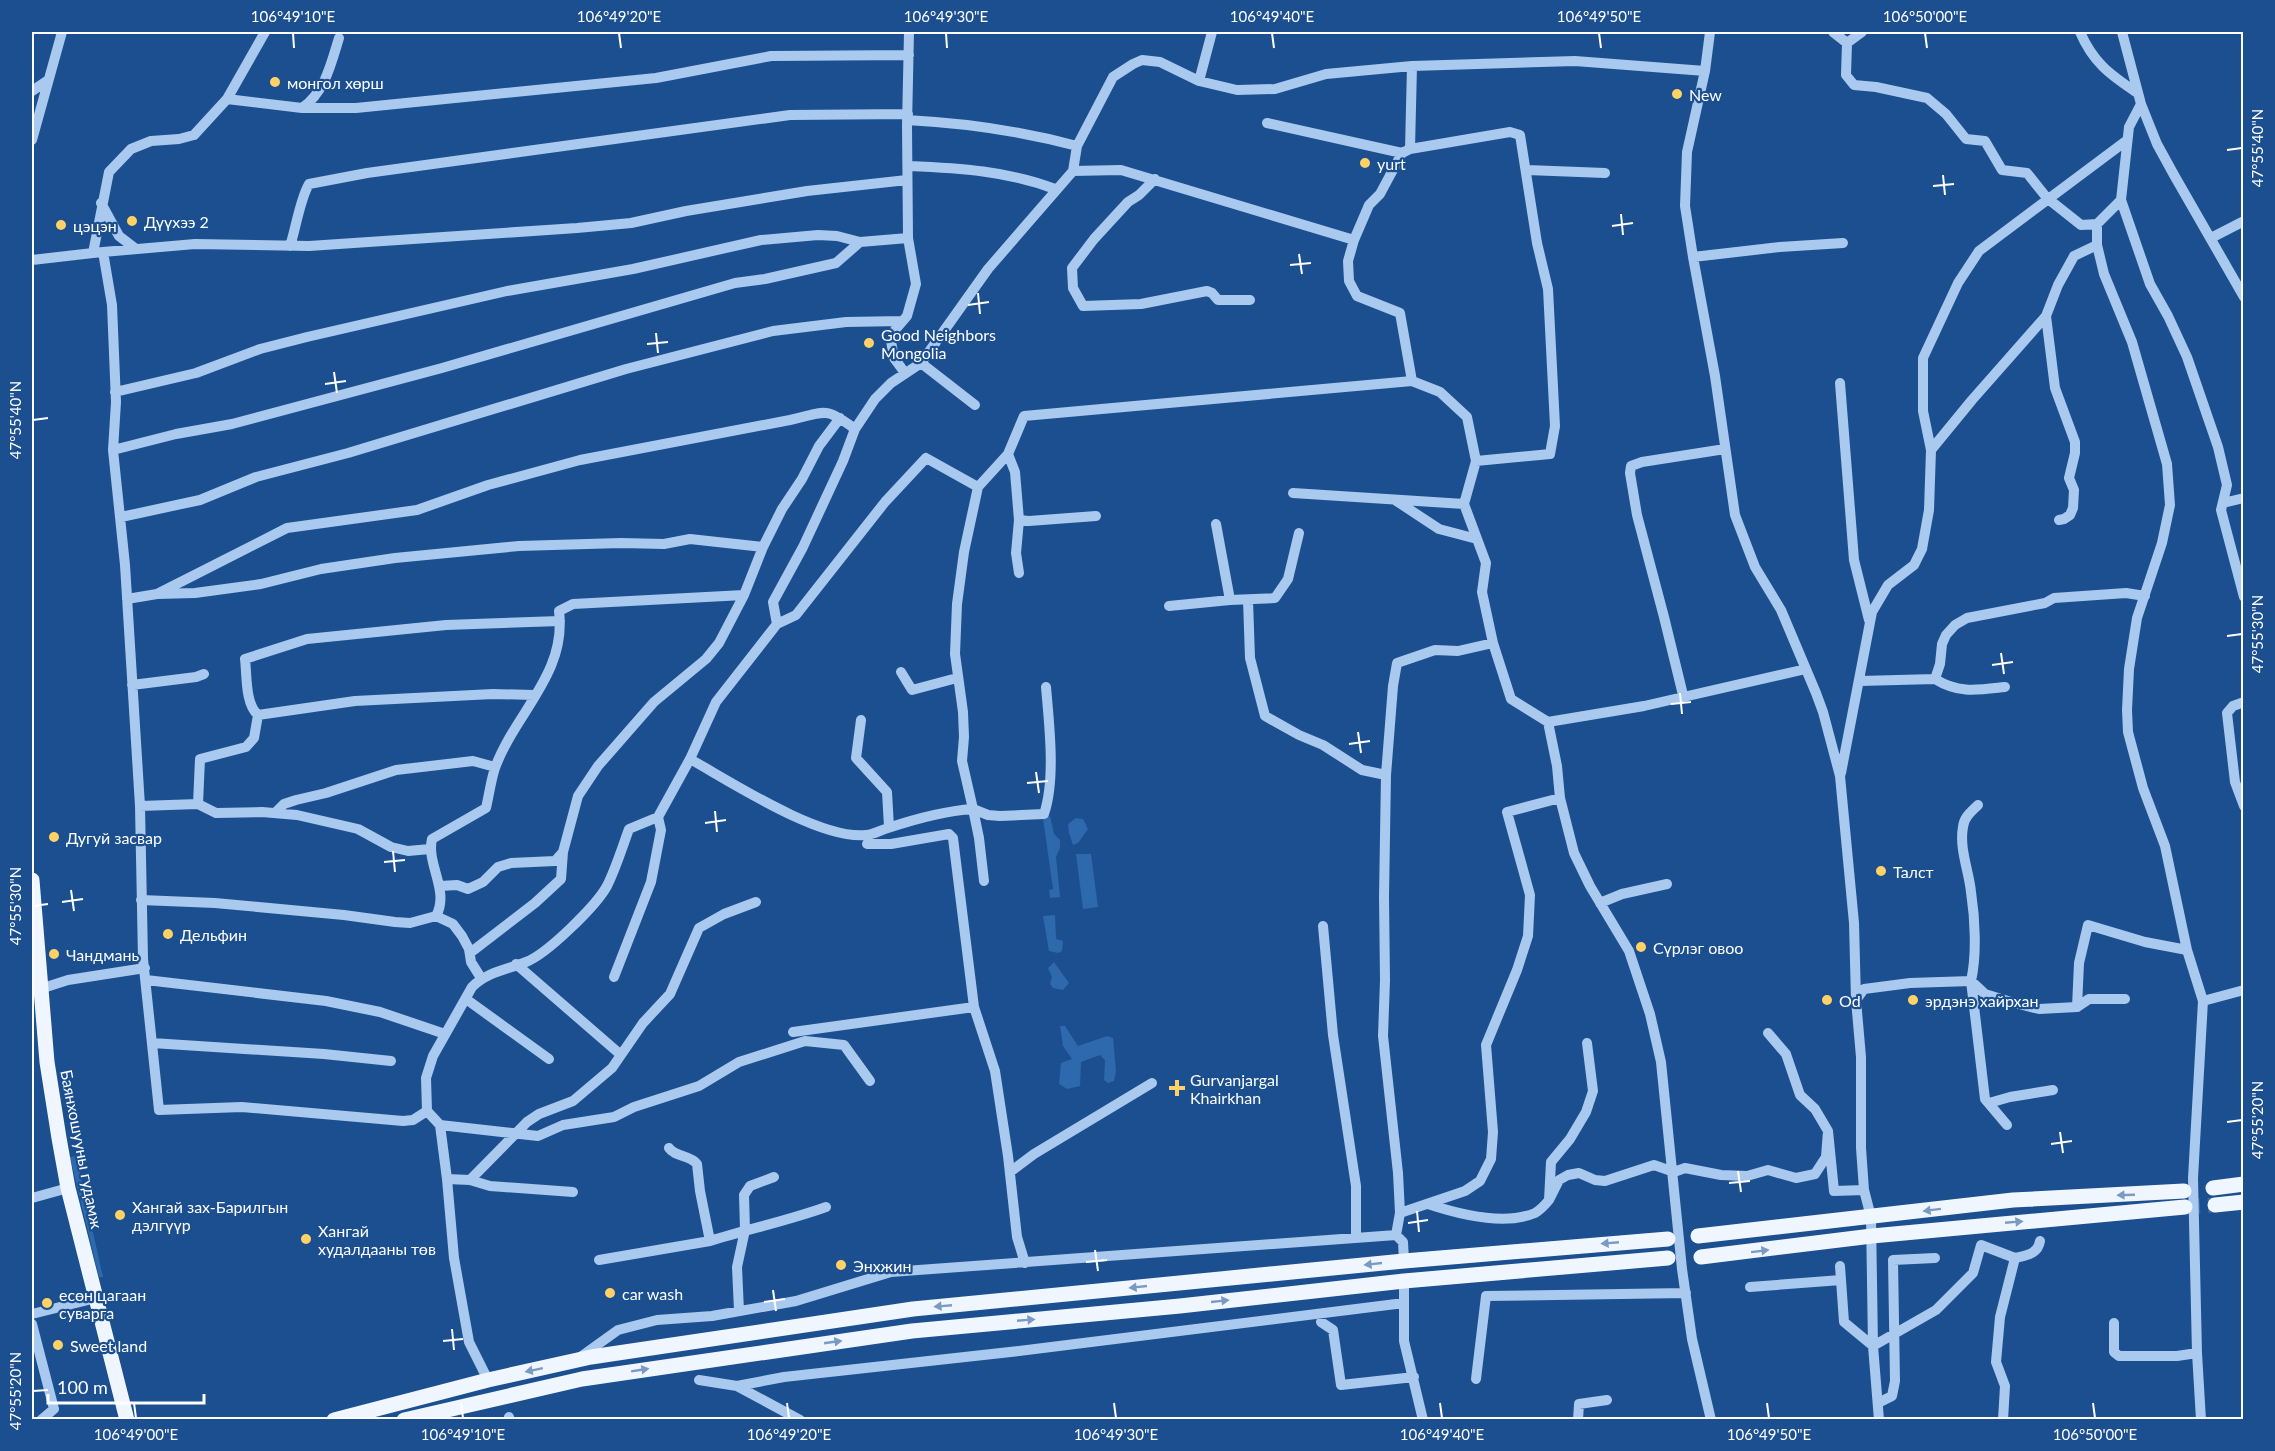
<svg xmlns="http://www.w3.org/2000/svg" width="2275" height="1451" viewBox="0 0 2275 1451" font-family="Lato,sans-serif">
	<rect width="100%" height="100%" fill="#1b4f8f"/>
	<path fill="#2e69ad" d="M1050 816 1054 834 1060 840V848L1056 857 1060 897 1050 898 1049 890 1053 889 1043 818Z
		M1076 818 1083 819 1088 829 1078 843 1073 845 1069 833 1068 824Z
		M1076 854H1091L1098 907 1083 909Z
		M1055 915 1056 939 1063 941 1062 951 1058 953 1049 951 1043 916Z
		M1054 962 1069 983 1063 990 1053 988 1050 984 1052 977 1048 968Z
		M1060 1026H1065L1078 1046 1107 1036 1113 1038 1116 1071 1114 1081 1108 1083 1104 1080 1105 1060 1100 1055 1081 1062 1080 1086 1067 1089 1059 1084 1061 1063 1072 1059 1063 1046Z
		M76 1156 103 1277H99L70 1157Z"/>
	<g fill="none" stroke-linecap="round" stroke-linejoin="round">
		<path stroke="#3d69a0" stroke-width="15" stroke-dasharray="15 8" stroke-linecap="butt" d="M2185 1207 2215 1205"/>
		<path stroke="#a9c9ee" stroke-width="10" d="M1710 32 1705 71 1687 152 1685 206 1693 257 1715 376 1735 515 1755 567 1781 610 1816 693 1823 712 1840 776 1854 923 1856 1000 1861 1057V1148L1864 1190 1871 1217 1873 1346 1879 1420
			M1833 32 1847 43 1846 75 1854 85 1876 87 1927 98 1946 114 1966 139 1985 141 2002 170 2027 173 2047 198 2081 225 2097 224
			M2080 32C2093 62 2109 74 2136 92
			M2122 32 2141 104 2129 127 2121 200 2097 224V245L2104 274 2132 342 2167 464 2170 505 2162 543 2137 618 2129 669 2127 710 2128 732 2143 788 2165 846 2187 950 2203 1001 2193 1178 2197 1353 2201 1420
			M1847 43 1862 32
			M1412 66 1410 149 1402 153 1380 194 1369 205 1354 240 1348 261 1349 281 1357 296 1400 313 1412 381 1440 392 1467 417 1476 461 1464 504 1486 563 1482 592 1493 643 1511 699 1548 722 1644 706 1806 669
			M1199 81 1212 32
			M32 91 47 81
			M227 99 302 108H356L656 78 771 56 909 55
			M2141 104 2157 144 2174 175 2244 297
			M302 108C325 92 331 64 339 38
			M907 120C965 123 1021 131 1077 146
			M1267 123 1402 153
			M32 140 62 32
			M1410 149 1510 132 1520 135 1537 243 1548 289 1555 426 1550 454 1476 461
			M909 166C959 168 1008 171 1055 189
			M1527 170 1605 173
			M1073 171 1121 170 1354 240
			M1155 179 1139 195 1128 202 1094 239 1072 268 1073 288 1083 306 1141 304 1207 291 1212 293 1218 300H1250
			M2121 200 2150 284 2168 316 2187 357 2218 447 2227 485 2221 510 2244 597
			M101 203 119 236 136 249
			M2211 238 2244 221
			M290 246C296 228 300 199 309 184L367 173 790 115 908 114
			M103 252 195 244 309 246 577 228 631 223 686 211 807 191 907 180
			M93 253 103 252 112 305 116 402 113 450 125 565 140 806 143 959 159 1110 242 1107 403 1121 413 1120 427 1111
			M1693 257 1780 247 1843 243
			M32 260 93 253 109 172 131 149 151 141 179 139 194 135 227 99 265 32
			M2046 316 2055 388 2075 442V453L2069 478 2074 490 2073 508 2070 515 2064 519 2059 520
			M921 363 975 405
			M905 373 894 358 891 341 895 330 907 316 916 284 908 238 907 126 909 32
			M1840 383 1854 560 1869 620
			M115 392 196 373 260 349 307 337 507 291 633 269 761 240 818 235 837 236 860 242 908 238
			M855 429 875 399 891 383 921 363 988 269 1073 171 1077 146 1113 77 1133 64 1142 60 1160 62 1199 81 1237 90 1275 89 1326 74 1412 66 1575 61 1705 71
			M113 450 176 434 232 424 442 368 735 283 765 279 836 263 860 242
			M1931 450 1972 400 2046 316 2058 285 2074 256 2097 245
			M1008 454 1015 472 1019 520 1029 521 1096 516
			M1293 493 1464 504
			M1395 500 1439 529 1477 539
			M2223 503 2244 498
			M121 517 200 500 256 477 348 453 626 369 773 331 846 322 902 321
			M1216 524 1230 600 1275 598 1288 579 1299 533
			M1019 573 1016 553 1019 520
			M157 594 287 528 417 510 488 485 580 460 790 420C826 412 824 406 855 429L843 461 803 547 773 602 777 624 716 702 690 759 658 817 629 829C622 848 616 868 607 886 596 906 547 954 526 962 506 970 487 972 472 987L433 1056 426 1078 427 1111 440 1125 447 1179 454 1258 469 1342 488 1380
			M127 599 157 594 195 593 261 584 321 569 395 558 519 546 621 543 664 544 690 539 763 547
			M1248 600 1250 658 1265 716 1299 735 1323 745 1362 770 1386 775
			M1169 606 1230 600
			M777 624 796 615 885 502 926 458 978 487
			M901 672 912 690 957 678
			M1935 679C1959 694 1978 690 2005 687
			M1860 681 1935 679 1940 664 1942 644 1946 635 1955 625 1967 618 2045 603 2054 598 2126 593 2145 596
			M132 685 196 677 204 674
			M1046 687C1049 723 1056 779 1044 814L1000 816 988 815 973 809 962 761 964 737 963 712 955 654 957 604 964 552 978 487 1008 454 1024 416 1412 381
			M1683 695 1664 617 1637 515 1630 473 1631 466 1642 462 1725 449
			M2244 702 2233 706 2227 713 2235 782 2244 806
			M258 715 355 701 493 694 534 695
			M861 720 856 758 887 792 889 827
			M1548 722 1557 766 1560 798 1574 853 1590 886 1629 951 1650 1014 1661 1062 1682 1269 1692 1339 1711 1420
			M690 759C731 782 820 840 866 835 873 835 881 830 888 828 915 819 945 811 973 809L979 838 984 881
			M1841 773 1872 612 1888 585 1914 565 1922 549 1929 510 1931 450 1923 411V358L1958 283 1979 251 2126 141
			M198 804 200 759 246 747 254 738 258 715C245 704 247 675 245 659L307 639 446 625 560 621
			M1978 805C1971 812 1964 817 1963 827 1959 849 1969 871 1971 892 1975 918 1977 955 1971 981L1985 1099 2007 1125
			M140 806 198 804 216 813 262 812 297 815 358 829 391 847 408 851 430 849
			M275 813 284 804 296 800 326 793 396 770 473 761 495 767
			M867 844H891L949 834 953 838 974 1007 995 1071 1008 1156 1017 1237 1025 1263
			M440 886 457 885 468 889 483 882 498 867 511 863 555 861 563 852 578 796 598 766 654 702 706 659 719 643 744 595
			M141 900 215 903 344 915 395 922 410 923 436 916C450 891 426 864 432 839L486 808C489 795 491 780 495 768 515 713 567 674 559 611L573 604 744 595 763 547 782 509 802 479 819 446 840 418
			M1600 903 1622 894 1667 884
			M436 916 453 924 462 936 469 949 471 962 481 978
			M1323 926 1333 1035 1356 1186V1237
			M470 953 535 903 561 879 563 852
			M516 964 621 1055
			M614 977 651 882 661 830 658 817
			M146 980 326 1001 380 1012 445 1034
			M40 989 68 980 145 968
			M466 999 549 1059
			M1856 1000 1864 989 1910 983 1971 981 1985 994 2011 1002 2039 1009 2077 1007 2079 963 2088 925 2145 942 2187 950
			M2203 1001 2244 990
			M2077 1007 2089 999H2125
			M793 1032 974 1007
			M1768 1033 1786 1054 1800 1095 1815 1109 1828 1131 1834 1191 1864 1190
			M152 1043 324 1054 391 1061
			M1989 1103 2010 1097 2053 1090
			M440 1125 538 1136 563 1125 614 1117 634 1107 699 1086 739 1062 805 1041 844 1045 870 1081
			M669 1148C675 1157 690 1155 697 1164L700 1191 710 1241C748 1229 787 1221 826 1207
			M1010 1172 1034 1154 1152 1083
			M447 1179 470 1180 527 1122 539 1114 573 1101 612 1068 643 1023 670 994 699 928 724 914 756 902
			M470 1180 490 1186 573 1192
			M32 1198 68 1188
			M1549 1200 1559 1180 1568 1175 1579 1173 1595 1180 1605 1181 1654 1165 1674 1172 1685 1168 1721 1175 1747 1176 1768 1170 1796 1178 1815 1174 1826 1157 1828 1131
			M1428 1204C1458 1214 1504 1226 1535 1213 1540 1210 1545 1205 1549 1200L1551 1162 1570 1139 1586 1112 1593 1091 1587 1043
			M1400 1213 1465 1191 1480 1181 1491 1159 1493 1132 1486 1045 1517 970 1528 936 1530 895 1507 812 1560 798
			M1396 1235 1400 1213 1398 1173 1383 1036 1385 980 1384 897 1386 775 1393 686 1397 663 1435 650 1458 651 1493 643
			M599 1260 710 1241
			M1840 1266 1844 1322 1873 1346 1936 1310 1973 1273 1981 1245 2015 1258
			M1404 1281V1341L1423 1420
			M1750 1287 1841 1280
			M739 1311 737 1267 745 1230 744 1195 750 1186 774 1177
			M32 1314 96 1298
			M1321 1322 1333 1330 1341 1385 1414 1377
			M2114 1323V1352L2119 1356H2177L2197 1353
			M32 1324 54 1409 41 1420
			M579 1358 618 1330 657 1320 712 1316 796 1301 891 1272 1396 1235 1403 1242 1404 1261
			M1476 1379 1486 1296 1686 1293
			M699 1380 737 1386 800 1420
			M737 1386 784 1377 1019 1351 1404 1303
			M1878 1403 1892 1396 1895 1381 1893 1260 1935 1258
			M509 1417 510 1420
			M1578 1420 1579 1404 1607 1400
			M2003 1420 2005 1386 1996 1362 2000 1317 2015 1258C2027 1255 2038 1254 2040 1241"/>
		<path stroke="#f0f6ff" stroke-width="15" d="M32 880 47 1062 59 1138 68 1188 127 1420
			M2213 1188 2244 1184
			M2215 1205 2244 1202
			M1698 1236 2013 1200 2184 1191
			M1701 1257 1872 1236 2185 1207
			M334 1420 488 1380 591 1357 913 1309 1404 1261 1668 1239
			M404 1420 582 1379 912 1331 1180 1306 1404 1281 1668 1258"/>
	</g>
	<defs><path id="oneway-solid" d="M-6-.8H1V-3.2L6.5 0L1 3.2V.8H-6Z" transform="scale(1.5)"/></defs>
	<g fill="#7b9ac1">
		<use href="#oneway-solid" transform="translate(2126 1195) rotate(178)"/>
		<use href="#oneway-solid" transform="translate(1932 1210) rotate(173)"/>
		<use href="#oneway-solid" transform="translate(2014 1222) rotate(-5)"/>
		<use href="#oneway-solid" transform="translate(1610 1243) rotate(175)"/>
		<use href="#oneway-solid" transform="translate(1760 1251) rotate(-7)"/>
		<use href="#oneway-solid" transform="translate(1373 1264) rotate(174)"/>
		<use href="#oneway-solid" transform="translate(1138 1287) rotate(174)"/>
		<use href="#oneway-solid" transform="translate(1220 1301) rotate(-6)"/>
		<use href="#oneway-solid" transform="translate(943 1306) rotate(175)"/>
		<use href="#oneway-solid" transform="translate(1026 1320) rotate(-5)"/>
		<use href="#oneway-solid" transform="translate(833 1342) rotate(-8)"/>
		<use href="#oneway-solid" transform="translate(534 1370) rotate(168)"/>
		<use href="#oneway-solid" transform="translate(640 1370) rotate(-9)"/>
	</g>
	<path fill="none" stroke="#fff" stroke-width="2" d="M293 33 294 48M619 33 621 48M946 33 947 48M1272 33 1274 48M1599 33 1601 48M1925 33 1927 48M2227 150 2242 148M1943 175 1945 195M1933 186 1954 184M1621 214 1623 235M1612 226 1633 223M1299 254 1302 274M1290 265 1311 263M978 293 980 314M968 305 989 302M656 333 658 353M647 344 668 342M334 372 337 393M325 384 346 381M33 420 48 418M2227 636 2242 634M2001 653 2004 674M1992 665 2013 662M1680 693 1682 714M1671 704 1691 702M1358 732 1361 753M1349 744 1370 741M1036 772 1039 793M1027 783 1048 781M715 811 717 832M705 823 726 820M393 851 395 872M384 862 405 860M71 890 74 911M62 902 83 899M33 906 48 904M2227 1122 2242 1120M2060 1132 2063 1153M2051 1144 2072 1141M1738 1171 1741 1192M1729 1183 1750 1181M1417 1211 1419 1232M1408 1223 1428 1220M1095 1250 1098 1271M1086 1262 1107 1260M773 1290 776 1311M764 1302 785 1299M452 1329 454 1350M443 1341 463 1339M33 1391 48 1390M134 1403 136 1418M461 1403 463 1418M787 1403 789 1418M1114 1403 1116 1418M1440 1403 1442 1418M1767 1403 1769 1418M2093 1403 2095 1418"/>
	<g fill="#ffd166" stroke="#1b4f8f" stroke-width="2">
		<circle cx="275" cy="82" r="6"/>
		<circle cx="1677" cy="94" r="6"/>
		<circle cx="1365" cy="163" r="6"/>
		<circle cx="132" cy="221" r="6"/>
		<circle cx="61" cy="225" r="6"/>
		<circle cx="869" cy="343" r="6"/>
		<circle cx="54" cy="837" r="6"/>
		<circle cx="1881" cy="871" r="6"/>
		<circle cx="168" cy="934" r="6"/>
		<circle cx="1641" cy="947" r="6"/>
		<circle cx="54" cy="954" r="6"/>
		<circle cx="1827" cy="1000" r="6"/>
		<circle cx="1913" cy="1000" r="6"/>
		<path d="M1174 1079h6v6h6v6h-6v6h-6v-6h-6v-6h6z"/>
		<circle cx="120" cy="1215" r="6"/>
		<circle cx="306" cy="1239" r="6"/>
		<circle cx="841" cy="1265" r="6"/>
		<circle cx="610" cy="1293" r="6"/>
		<circle cx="47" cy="1303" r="6"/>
		<circle cx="58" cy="1345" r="6"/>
	</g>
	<g text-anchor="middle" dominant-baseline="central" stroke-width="4.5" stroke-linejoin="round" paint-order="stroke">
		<g font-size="16" fill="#fff" stroke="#1b4f8f" text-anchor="start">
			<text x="287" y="82">монгол хөрш</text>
			<text x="1689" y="94">New</text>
			<text x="1377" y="163">yurt</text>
			<text x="144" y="221">Дүүхээ 2</text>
			<text x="73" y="225">цэцэн</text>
			<text x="881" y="334">Good Neighbors<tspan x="881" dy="18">Mongolia</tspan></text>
			<text x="66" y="837">Дугуй засвар</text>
			<text x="1893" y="871">Талст</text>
			<text x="180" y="934">Дельфин</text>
			<text x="1653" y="947">Сүрлэг овоо</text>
			<text x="66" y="954">Чандмань</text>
			<text x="1839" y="1000">Od</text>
			<text x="1925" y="1000">эрдэнэ хайрхан</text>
			<text x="1190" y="1079">Gurvanjargal<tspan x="1190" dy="18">Khairkhan</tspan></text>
			<text x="132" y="1206">Хангай зах-Барилгын<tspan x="132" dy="18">дэлгүүр</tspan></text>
			<text x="318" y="1230">Хангай<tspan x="318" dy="18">худалдааны төв</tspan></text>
			<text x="853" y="1265">Энхжин</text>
			<text x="622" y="1293">car wash</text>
			<text x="59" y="1294">есөн цагаан<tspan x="59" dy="18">суварга</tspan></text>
			<text x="70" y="1345">Sweet land</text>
		</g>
		<g font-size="16" fill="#fff" stroke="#1b4f8f">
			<text transform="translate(82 1149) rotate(79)">Баянхошууны гудамж</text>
		</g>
	</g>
	<rect width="2275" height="1451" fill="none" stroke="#1b4f8f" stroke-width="66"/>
	<path d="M48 1394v9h156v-9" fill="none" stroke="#ffffff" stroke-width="3"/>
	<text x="57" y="1394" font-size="18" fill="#ffffff" stroke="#1b4f8f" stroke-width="4.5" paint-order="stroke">100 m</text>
	<rect x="33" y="33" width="2209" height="1385" fill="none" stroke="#fff" stroke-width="2"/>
	<g font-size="15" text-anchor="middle" fill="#fff">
		<text x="293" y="22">106°49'10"E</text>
		<text x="619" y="22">106°49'20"E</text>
		<text x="946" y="22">106°49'30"E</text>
		<text x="1272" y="22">106°49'40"E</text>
		<text x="1599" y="22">106°49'50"E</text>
		<text x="1925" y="22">106°50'00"E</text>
		<text transform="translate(2258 148) rotate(-90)" y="5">47°55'40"N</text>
		<text transform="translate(16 420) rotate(-90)" y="5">47°55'40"N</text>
		<text transform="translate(2258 634) rotate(-90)" y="5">47°55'30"N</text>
		<text transform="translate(16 906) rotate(-90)" y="5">47°55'30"N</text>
		<text transform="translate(2258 1120) rotate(-90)" y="5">47°55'20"N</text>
		<text transform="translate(16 1391) rotate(-90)" y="5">47°55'20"N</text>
		<text x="136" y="1440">106°49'00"E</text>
		<text x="463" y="1440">106°49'10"E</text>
		<text x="789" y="1440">106°49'20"E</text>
		<text x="1116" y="1440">106°49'30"E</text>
		<text x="1442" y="1440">106°49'40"E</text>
		<text x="1769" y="1440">106°49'50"E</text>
		<text x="2095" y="1440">106°50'00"E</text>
	</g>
</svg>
